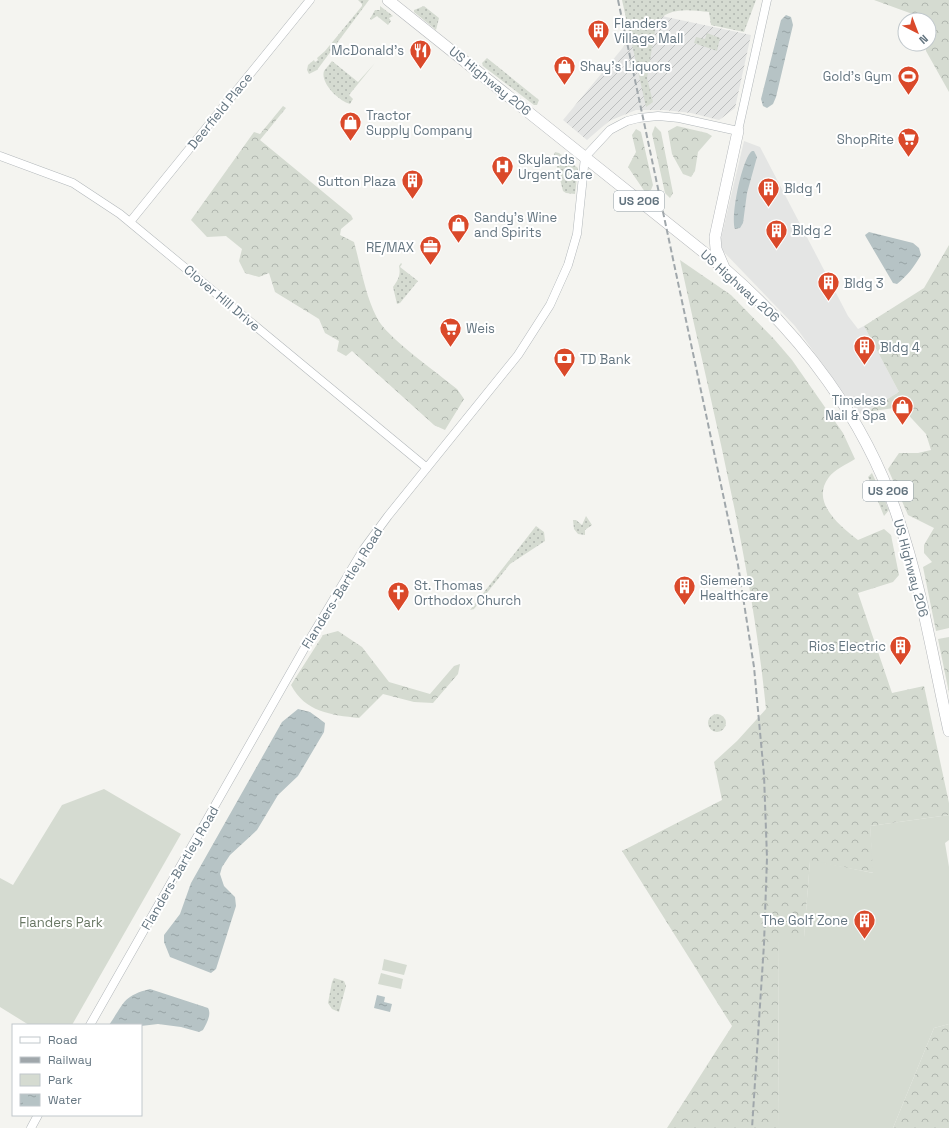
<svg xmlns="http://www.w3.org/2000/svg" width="949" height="1128" viewBox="0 0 949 1128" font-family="'Space Grotesk',sans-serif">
	<defs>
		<pattern id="industrial-furrows" width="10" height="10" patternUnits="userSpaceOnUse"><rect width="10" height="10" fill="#e4e5e4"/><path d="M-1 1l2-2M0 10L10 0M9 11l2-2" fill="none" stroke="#bcbebe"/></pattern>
		<pattern id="grass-dots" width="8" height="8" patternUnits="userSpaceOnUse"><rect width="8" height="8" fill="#d5dbd1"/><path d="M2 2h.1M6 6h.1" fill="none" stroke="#b0b6af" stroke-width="1.8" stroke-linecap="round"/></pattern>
		<pattern id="forest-crowns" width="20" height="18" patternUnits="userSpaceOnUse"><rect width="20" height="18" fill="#d5dbd1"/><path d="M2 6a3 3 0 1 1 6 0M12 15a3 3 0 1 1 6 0" fill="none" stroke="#b0b6af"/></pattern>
		<pattern id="water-ripples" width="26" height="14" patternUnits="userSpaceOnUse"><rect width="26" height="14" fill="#b6c3c5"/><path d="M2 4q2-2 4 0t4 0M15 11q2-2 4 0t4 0" fill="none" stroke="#98a3a5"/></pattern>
	</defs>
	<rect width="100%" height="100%" fill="#f4f4f0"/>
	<path fill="#e4e5e4" d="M744 141 760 147 848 316 858 329 864 326 899 392 866 412 859 414 795 326 719 247Z"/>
	<path fill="url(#industrial-furrows)" d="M624 8 751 35 735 108 719 120 691 113 664 110H636L609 121 587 140 563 120 630 39Z"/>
	<path fill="url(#grass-dots)" d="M358 0H369L317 70 309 74 307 70 308 65 314 60 315 62 318 60 317 58 325 51 362 6V4Z
		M622 0H756L744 32 711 25 709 12C690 10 666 6 656 25L647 78 653 102 646 107Z
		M380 6 393 16 389 18 391 21 388 25 377 16 371 20 370 19 375 10H380Z
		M424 6 439 18 436 30 414 12V10Z
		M707 33 720 38 717 51 694 43 696 37 705 39Z
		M487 58 539 100 537 105H534L483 66 482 63Z
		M332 61 358 82 375 63 349 95 353 99 350 104C339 101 320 83 324 71Z
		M555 152 559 153 578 168 575 194 566 193 563 191 554 155Z
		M401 263 402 264 400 267 418 281 400 303 397 304 393 287C398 280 401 275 399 266Z
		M872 473 889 510 884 516 868 477Z
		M586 516 592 525 585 530V535L578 534 574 529 573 520H576L582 525Z
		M536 526 544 532 545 541 510 564 474 609 470 610Z
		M708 723a9 9 0 1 1 18 0a9 9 0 1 1-18 0Z
		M334 978 344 981 346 986 339 1012 332 1009 328 1003 332 982Z"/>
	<path fill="url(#forest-crowns)" d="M874 0H949V92L926 51V44H929V20Z
		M283 106 286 108 260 140 351 215 353 219 341 229 340 235 354 242C361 267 365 295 377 318 385 336 439 374 457 389L464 399 445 430 434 425 352 351 346 356 337 351 339 341 325 333 319 319 275 292 269 273 259 277 245 273 239 261 242 249 226 236 207 237 191 220 254 132 260 134Z
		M655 126 661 132 673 193 670 198 665 193 652 134Z
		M677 126 707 133 712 136 698 152 695 171 691 177 683 174 672 154 668 131Z
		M636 129 641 132 653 185 651 190 645 192 628 167 636 152 632 135Z
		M949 245V628L936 631 923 567 932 562 924 553V545L934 528 908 515 888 469 899 453H918L931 450 926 434 901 407 866 412 899 392 864 326 924 288Z
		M680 260 731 295 774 339 792 360 843 433 855 459C847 464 834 470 829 477 810 502 839 525 858 540L884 529 891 535 899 575 893 582 858 593 892 693 924 686 949 803V815L870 826 874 873 810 861 804 937H778L779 1128H667L732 1026 622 851 722 800 714 762 737 741 766 709C751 558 712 409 680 260Z
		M338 631 362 647 389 682 430 694 454 666 460 664 458 674 433 703 414 702 383 694 359 718C331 715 305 712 291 685L323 635Z
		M949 637V693L938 639Z
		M949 1024V1128H893L934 1028Z"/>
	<path fill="#d5dbd1" d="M104 789 181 834 72 1025H29L0 1007V878L13 885 62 805Z
		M949 815V840L945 843 949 867V1024L934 1028 893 1128H779L778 937H804L810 860 873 873 870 826Z
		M384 959 407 965 404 975 382 970Z
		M381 973 403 979 401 989 378 984Z"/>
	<path fill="url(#water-ripples)" d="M786 15 791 17 793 25 776 97 773 104 767 108 763 106 761 99 781 20Z
		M752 151H754L757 157 747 193 743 223 740 228 735 229C730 218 742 158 752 151Z
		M869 232 913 243 919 248 921 255C914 267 908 275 897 284L893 283 866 237 865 235Z
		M298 709 310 712 325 723 324 732 298 776 278 795 257 830 230 855 222 867 220 874 224 886 235 897 236 906 216 969 211 973 170 957 164 942V935L180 914 191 883 282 722Z
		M150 989 208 1008C212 1015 206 1024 203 1030L199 1032 181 1027 158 1024 141 1026 109 1025C124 1004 122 996 150 989Z
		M377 995 385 997 384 1002 392 1004 390 1012 374 1008Z"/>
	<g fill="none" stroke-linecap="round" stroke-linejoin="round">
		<defs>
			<path id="secondary" d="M0 156 73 183 120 214 427 468
				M130 222 310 0
				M90 1025 304 649 363 550 388 516 518 355 550 305 568 265 577 234 585 157 610 130 627 121 639 118 658 116 679 118 738 131 767 0
				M31 1128 38 1115"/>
			<path id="highway" d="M388 0 726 270C802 336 865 419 897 515 921 585 933 659 949 731
				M725 270 716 249 715 237 738 131"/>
		</defs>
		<use href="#secondary" stroke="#b2b7ba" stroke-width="9"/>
		<use href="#highway" stroke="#b4b7ba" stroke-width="12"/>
		<use href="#secondary" stroke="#fff" stroke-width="8"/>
		<use href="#highway" stroke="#fff" stroke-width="11"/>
		<path stroke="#a0a7ab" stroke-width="2" stroke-dasharray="6 3" stroke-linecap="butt" d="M618 0 738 565 754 667 764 775 767 858 764 944 752 1128"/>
	</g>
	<defs>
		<symbol id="building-pin" viewBox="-11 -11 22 30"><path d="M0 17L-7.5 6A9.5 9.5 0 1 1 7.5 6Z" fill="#da492a" stroke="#fff"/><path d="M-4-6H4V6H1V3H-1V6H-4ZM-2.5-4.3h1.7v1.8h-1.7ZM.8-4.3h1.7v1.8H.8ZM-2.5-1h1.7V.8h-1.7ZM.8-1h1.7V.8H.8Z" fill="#fff"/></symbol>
		<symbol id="restaurant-pin" viewBox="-11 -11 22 30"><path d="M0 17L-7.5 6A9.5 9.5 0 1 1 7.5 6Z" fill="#da492a" stroke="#fff"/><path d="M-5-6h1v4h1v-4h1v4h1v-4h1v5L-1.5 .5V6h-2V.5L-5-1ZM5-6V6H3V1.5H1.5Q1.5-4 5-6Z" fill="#fff"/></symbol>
		<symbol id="shop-pin" viewBox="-11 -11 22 30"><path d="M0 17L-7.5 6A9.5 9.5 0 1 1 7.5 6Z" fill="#da492a" stroke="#fff"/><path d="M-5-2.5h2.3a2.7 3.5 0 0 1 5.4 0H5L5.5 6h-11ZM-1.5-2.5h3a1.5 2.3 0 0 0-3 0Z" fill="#fff"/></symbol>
		<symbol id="stadium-pin" viewBox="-11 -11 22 30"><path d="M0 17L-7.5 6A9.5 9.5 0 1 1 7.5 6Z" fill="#da492a" stroke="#fff"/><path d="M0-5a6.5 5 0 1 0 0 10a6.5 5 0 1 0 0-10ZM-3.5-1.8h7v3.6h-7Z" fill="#fff"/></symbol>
		<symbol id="supermarket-pin" viewBox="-11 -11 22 30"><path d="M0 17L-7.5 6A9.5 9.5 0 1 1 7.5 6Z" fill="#da492a" stroke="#fff"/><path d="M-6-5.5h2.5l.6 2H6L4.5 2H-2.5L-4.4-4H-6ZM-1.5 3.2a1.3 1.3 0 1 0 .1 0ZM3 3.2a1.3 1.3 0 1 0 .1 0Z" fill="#fff"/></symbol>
		<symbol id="hospital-pin" viewBox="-11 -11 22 30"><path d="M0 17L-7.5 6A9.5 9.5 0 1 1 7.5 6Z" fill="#da492a" stroke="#fff"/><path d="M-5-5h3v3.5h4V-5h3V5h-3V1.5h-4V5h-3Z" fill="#fff"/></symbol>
		<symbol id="office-pin" viewBox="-11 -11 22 30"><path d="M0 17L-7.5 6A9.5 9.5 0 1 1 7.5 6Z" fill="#da492a" stroke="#fff"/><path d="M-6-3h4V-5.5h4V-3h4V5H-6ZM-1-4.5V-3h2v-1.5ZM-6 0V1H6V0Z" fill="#fff"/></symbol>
		<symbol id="bank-pin" viewBox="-11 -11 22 30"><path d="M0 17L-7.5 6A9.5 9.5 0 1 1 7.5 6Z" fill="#da492a" stroke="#fff"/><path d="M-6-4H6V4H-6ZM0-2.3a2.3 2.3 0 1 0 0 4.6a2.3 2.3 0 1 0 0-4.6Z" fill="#fff"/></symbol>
		<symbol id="church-pin" viewBox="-11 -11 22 30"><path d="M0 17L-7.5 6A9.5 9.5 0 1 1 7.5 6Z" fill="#da492a" stroke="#fff"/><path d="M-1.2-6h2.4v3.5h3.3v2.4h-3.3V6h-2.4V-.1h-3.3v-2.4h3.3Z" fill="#fff"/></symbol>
	</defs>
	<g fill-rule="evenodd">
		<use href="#building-pin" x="586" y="18" width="25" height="34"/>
		<use href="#restaurant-pin" x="408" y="38" width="25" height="34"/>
		<use href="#shop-pin" x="552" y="54" width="25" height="34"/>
		<use href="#stadium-pin" x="896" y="64" width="25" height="34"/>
		<use href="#shop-pin" x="338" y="110" width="25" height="34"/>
		<use href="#supermarket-pin" x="896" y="126" width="25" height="34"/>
		<use href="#hospital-pin" x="490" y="154" width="25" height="34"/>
		<use href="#building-pin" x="400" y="168" width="25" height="34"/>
		<use href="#building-pin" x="756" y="176" width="25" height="34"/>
		<use href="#shop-pin" x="446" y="212" width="25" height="34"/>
		<use href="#building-pin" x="764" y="218" width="25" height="34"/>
		<use href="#office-pin" x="418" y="234" width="25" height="34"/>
		<use href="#building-pin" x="816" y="270" width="25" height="34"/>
		<use href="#supermarket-pin" x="438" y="316" width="25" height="34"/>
		<use href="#building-pin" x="852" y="334" width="25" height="34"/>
		<use href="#bank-pin" x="552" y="346" width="25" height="34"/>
		<use href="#shop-pin" x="890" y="394" width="25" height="34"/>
		<use href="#building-pin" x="672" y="574" width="25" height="34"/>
		<use href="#church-pin" x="386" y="580" width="25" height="34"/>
		<use href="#building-pin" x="888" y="634" width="25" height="34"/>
		<use href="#building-pin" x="852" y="908" width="25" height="34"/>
	</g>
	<g text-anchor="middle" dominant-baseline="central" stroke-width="4" stroke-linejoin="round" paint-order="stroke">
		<g fill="#fff" stroke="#929ea6" stroke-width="1">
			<rect x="614" y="191" width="50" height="20" rx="3"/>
			<rect x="863" y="481" width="50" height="20" rx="3"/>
		</g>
		<g font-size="12" font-weight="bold" fill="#647580">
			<text x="639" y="201">US 206</text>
			<text x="888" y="491">US 206</text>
		</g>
		<g font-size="13" fill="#647580" stroke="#fff" text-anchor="start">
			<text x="614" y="23">Flanders<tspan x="614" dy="15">Village Mall</tspan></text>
			<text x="404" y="50" text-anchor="end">McDonald's</text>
			<text x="580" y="66">Shay's Liquors</text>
			<text x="892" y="76" text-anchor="end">Gold's Gym</text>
			<text x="366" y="115">Tractor<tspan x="366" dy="15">Supply Company</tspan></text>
			<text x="894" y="139" text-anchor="end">ShopRite</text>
			<text x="518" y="159">Skylands<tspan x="518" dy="15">Urgent Care</tspan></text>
			<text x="396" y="181" text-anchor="end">Sutton Plaza</text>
			<text x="784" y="188">Bldg 1</text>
			<text x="474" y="217">Sandy's Wine<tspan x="474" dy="15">and Spirits</tspan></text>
			<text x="792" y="230">Bldg 2</text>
			<text x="414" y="247" text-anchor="end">RE/MAX</text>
			<text x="844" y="283">Bldg 3</text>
			<text x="466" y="328">Weis</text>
			<text x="880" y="347">Bldg 4</text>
			<text x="580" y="359">TD Bank</text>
			<text x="886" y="400" text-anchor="end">Timeless<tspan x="886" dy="15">Nail &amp; Spa</tspan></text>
			<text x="700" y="580">Siemens<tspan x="700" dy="15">Healthcare</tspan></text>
			<text x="414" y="585">St. Thomas<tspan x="414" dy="15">Orthodox Church</tspan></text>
			<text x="886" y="646" text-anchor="end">Rios Electric</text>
			<text x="848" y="920" text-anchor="end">The Golf Zone</text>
		</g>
		<g font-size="13" fill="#647580" stroke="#fff">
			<text transform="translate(490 81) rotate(39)">US Highway 206</text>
			<text transform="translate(220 111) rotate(-51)">Deerfield Place</text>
			<text transform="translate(740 286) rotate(42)">US Highway 206</text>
			<text transform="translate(222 298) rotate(40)">Clover Hill Drive</text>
			<text transform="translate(911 568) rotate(75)">US Highway 206</text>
			<text transform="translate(342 588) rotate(-58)">Flanders-Bartley Road</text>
			<text transform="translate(180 868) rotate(-60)">Flanders-Bartley Road</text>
		</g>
		<g font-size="13" fill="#687763" stroke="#fff">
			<text x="61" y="922">Flanders Park</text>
		</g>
	</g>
	<rect x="12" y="1024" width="130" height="92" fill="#ffffff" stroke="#c1c8cc"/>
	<rect x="20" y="1037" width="20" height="6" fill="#ffffff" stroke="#c1c8cc"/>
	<text x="48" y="1044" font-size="12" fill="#647580">Road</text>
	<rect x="20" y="1057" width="20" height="6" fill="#a0a7ab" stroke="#c1c8cc"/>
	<text x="48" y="1064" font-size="12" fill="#647580">Railway</text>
	<rect x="20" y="1074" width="20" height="12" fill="#d5dbd1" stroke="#c1c8cc"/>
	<text x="48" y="1084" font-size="12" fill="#647580">Park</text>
	<rect x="20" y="1094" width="20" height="12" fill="url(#water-ripples)" stroke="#c1c8cc"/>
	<text x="48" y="1104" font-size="12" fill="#647580">Water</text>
	<g transform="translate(917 32) rotate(138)"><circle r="19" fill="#ffffff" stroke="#c1c8cc"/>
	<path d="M0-3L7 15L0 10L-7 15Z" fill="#da492a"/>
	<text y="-6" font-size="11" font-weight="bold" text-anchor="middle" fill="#647580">N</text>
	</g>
</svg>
